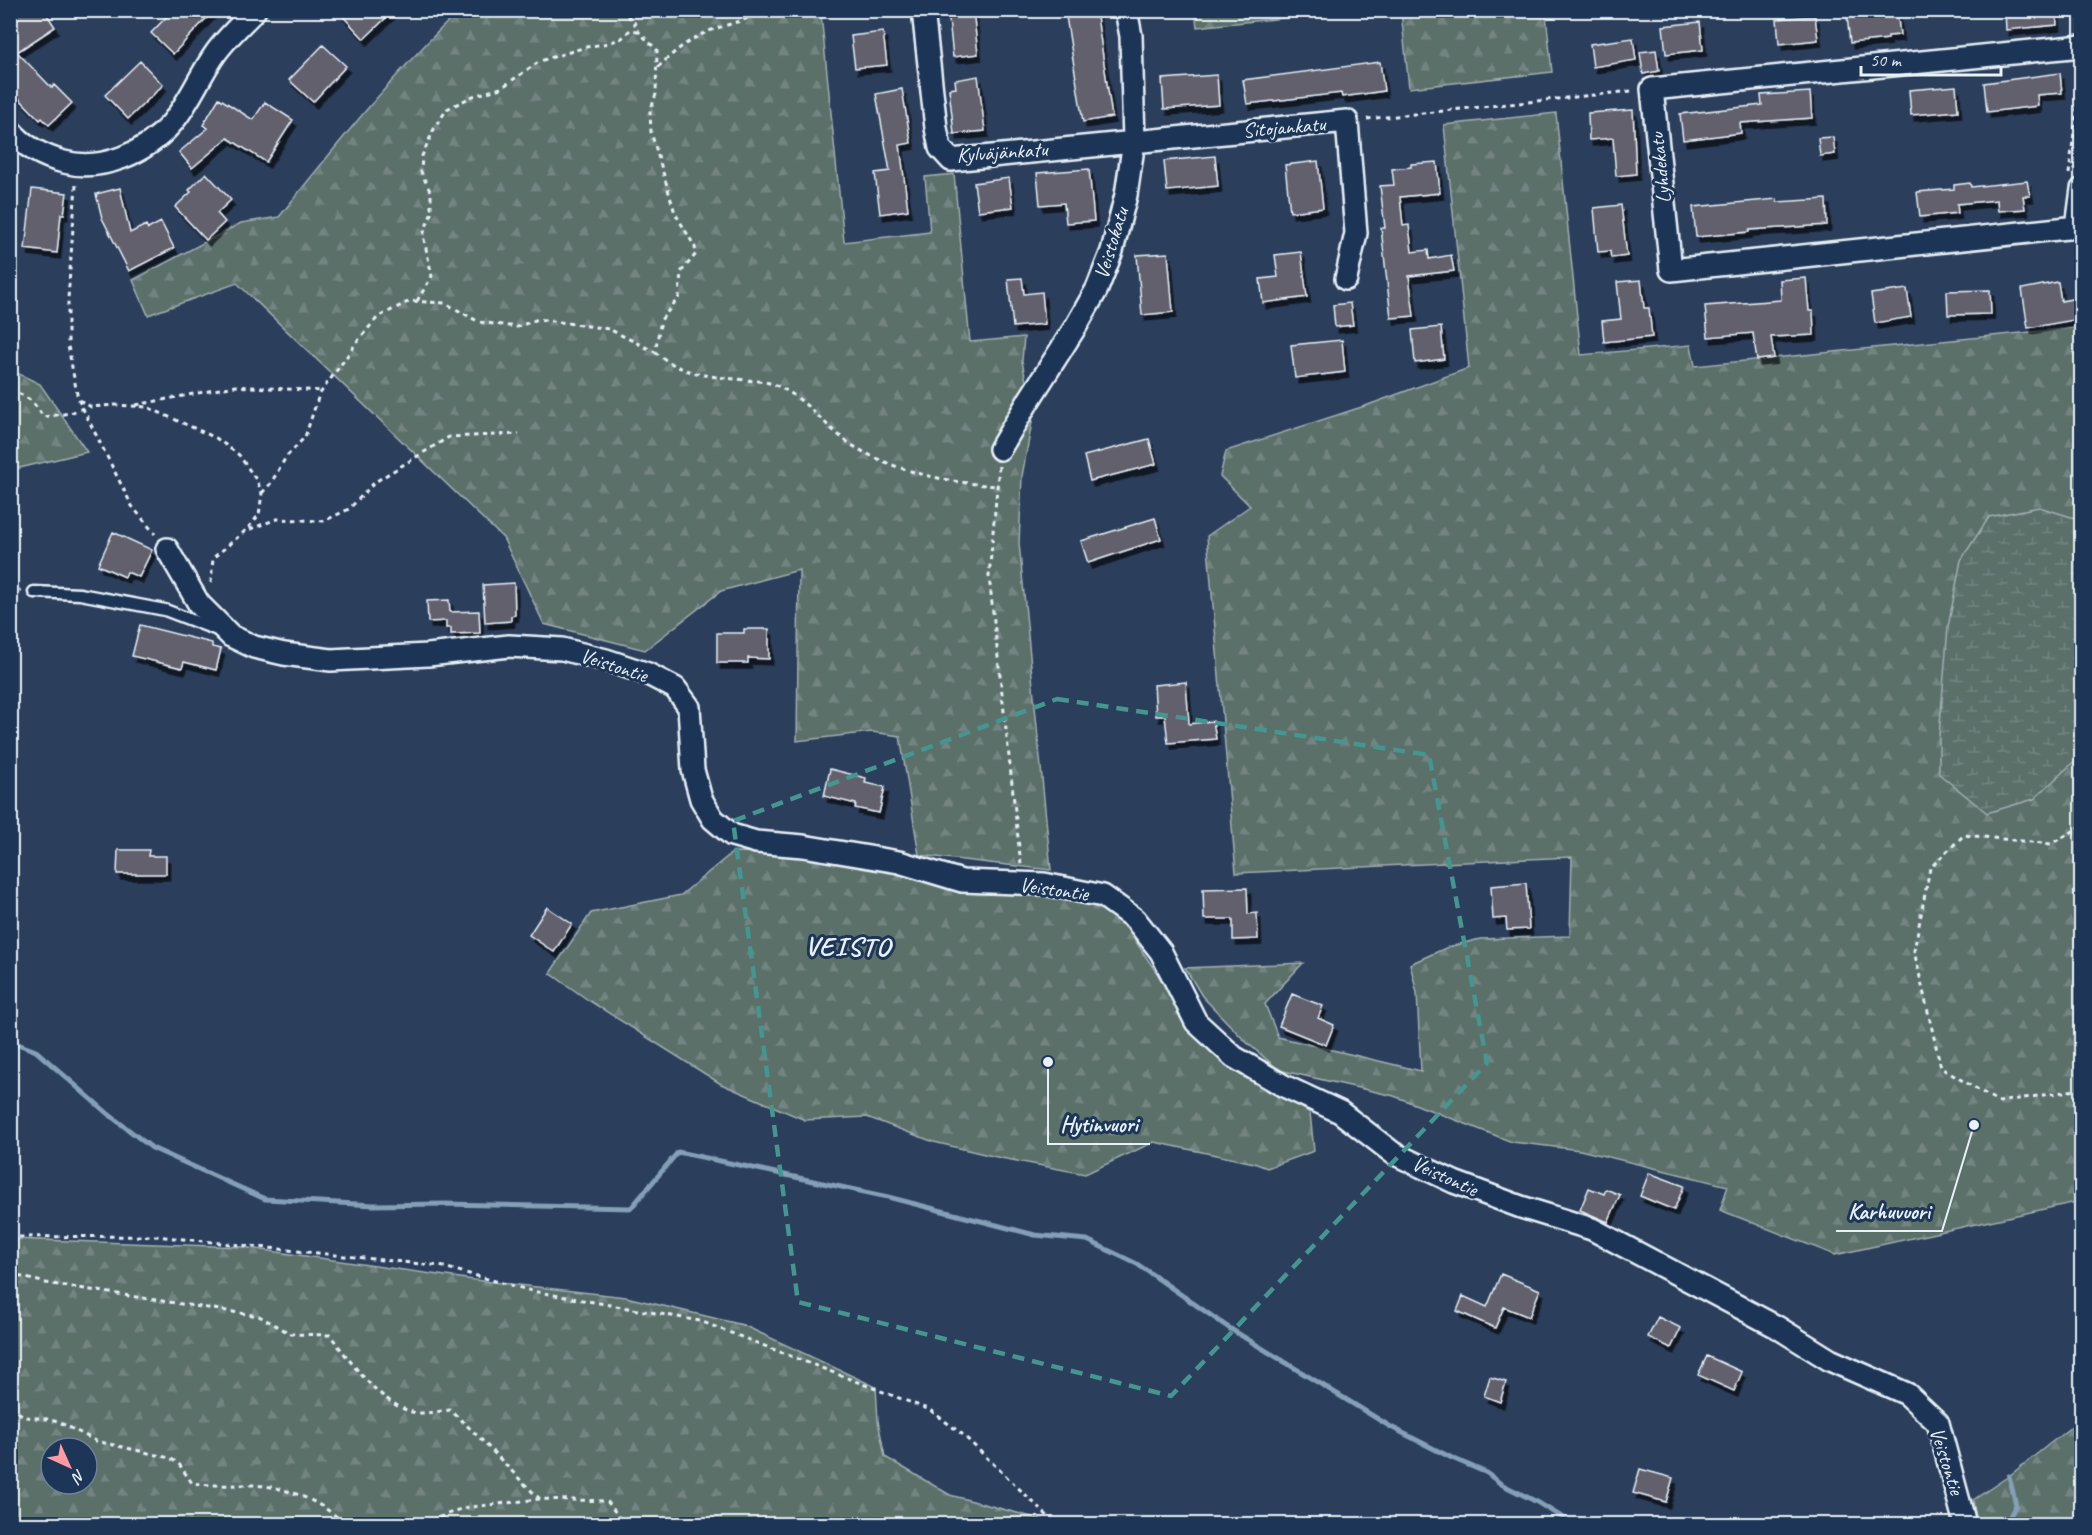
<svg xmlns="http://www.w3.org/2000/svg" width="2092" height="1535" viewBox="0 0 2092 1535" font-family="Caveat,sans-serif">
	<defs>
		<pattern id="forest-firs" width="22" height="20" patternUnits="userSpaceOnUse" patternTransform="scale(1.5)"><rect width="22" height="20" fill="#5b6f6b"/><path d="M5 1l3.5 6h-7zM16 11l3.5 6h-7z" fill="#738481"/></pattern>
		<pattern id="wetland-marsh" width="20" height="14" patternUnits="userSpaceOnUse" patternTransform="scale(1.5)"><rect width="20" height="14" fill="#5b6f6b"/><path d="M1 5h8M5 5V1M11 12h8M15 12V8" fill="none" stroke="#738481"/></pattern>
		<filter id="shadow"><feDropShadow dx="3.5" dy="6" stdDeviation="0" flood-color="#0009"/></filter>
	</defs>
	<rect width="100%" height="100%" fill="#2b3e5b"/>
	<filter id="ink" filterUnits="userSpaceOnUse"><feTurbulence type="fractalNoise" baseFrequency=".0167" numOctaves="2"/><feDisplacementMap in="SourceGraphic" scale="12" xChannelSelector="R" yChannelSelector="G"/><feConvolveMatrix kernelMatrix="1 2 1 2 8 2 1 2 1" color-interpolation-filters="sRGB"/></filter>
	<g filter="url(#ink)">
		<path fill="url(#forest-firs)" stroke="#a2b0b2" stroke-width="1.5" fill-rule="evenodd" d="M1195 10H1352V11L1197 27Z
			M459 11H846L821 14 844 242 930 232 925 177 954 174 970 342 1024 337 1022 361 1033 417 1022 476 1019 543 1051 870 919 855 900 736 872 732 797 741 799 570 721 591 645 650 544 624 503 538 237 283 148 315 133 280 241 223 279 217C336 146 393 74 459 11Z
			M1401 11V10L1594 11 1546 15 1552 72 1409 88Z
			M1556 113 1581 355 1691 345 1695 366 2081 327V1201L1835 1255 1720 1210 1728 1186 1580 1150 1512 1142 1394 1096 1279 1070 1245 1041 1202 996 1185 968 1303 963 1265 1004 1278 1037 1421 1071 1417 993 1410 964 1448 947 1480 939 1570 936 1572 857 1236 873 1207 536 1250 506 1220 476 1226 451 1368 405 1469 368 1444 125Z
			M11 370 40 384 87 452 11 470Z
			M733 852 811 854 953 885 1074 895 1120 918 1177 1003 1224 1057 1310 1113 1314 1151 1267 1168 1254 1163 1154 1142 1085 1174 1001 1158 934 1142 867 1117 805 1120 721 1084 588 1000 550 973 591 913 681 895Z
			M11 1239 242 1247 474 1280 626 1297 743 1325 876 1387 878 1421 885 1457 950 1495 1058 1524H11ZM51 1448H87V1484H51Z
			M2081 1419V1524H1977L1973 1500 2009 1476Z"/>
		<path fill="url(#wetland-marsh)" stroke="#a2b0b2" stroke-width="1.5" d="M2039 507 2081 520V755L2034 799 1987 813 1939 774V736L1948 627 1961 560 1989 517Z"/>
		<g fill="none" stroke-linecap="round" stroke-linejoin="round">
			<path stroke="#849fb6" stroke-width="5" d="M10 1041 36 1051 107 1113 152 1148 265 1199 374 1205 443 1204 631 1208 678 1152 888 1197 1035 1235 1087 1240 1137 1264 1229 1328 1391 1427 1452 1458 1487 1473 1501 1484 1537 1502 1573 1524
				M2006 1524 2016 1505 2009 1476"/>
		</g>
		<path fill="#62606d" stroke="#e8f1f8" stroke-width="1.5" filter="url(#shadow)" d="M10 10H44L55 27 17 52 52 88 54 85 72 103 49 125 42 118 40 120 10 89Z
			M173 10H214L173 54 151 33Z
			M337 10H394L364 39Z
			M948 10H973L978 54 953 57Z
			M1065 10H1096L1112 117 1083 122Z
			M2005 10H2056L2057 25 2006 30Z
			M1897 11 1900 35 1888 36V39L1850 43 1847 16Z
			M1815 16 1818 40 1779 44 1777 19Z
			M1700 22 1703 50 1666 54 1663 26Z
			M883 32 887 65 855 68 851 36Z
			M1633 38 1636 60 1593 67 1590 44Z
			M323 45 346 66 313 102 289 80Z
			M1656 50 1659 71 1643 74 1640 52Z
			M140 61 163 85 128 119 105 95Z
			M1380 62 1384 91 1342 97 1341 93 1247 104 1243 80Z
			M2060 73 2062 93 2037 95 2038 106 1987 112 1984 83Z
			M1217 75 1219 105 1164 109 1162 79Z
			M978 76 985 131 954 134 949 89 956 88 955 80Z
			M1956 86 1958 111 1911 115 1909 90Z
			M902 89 911 143 900 145 908 210 880 214 875 173 890 171 876 94Z
			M1810 92 1812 118 1740 123 1741 133 1683 140 1680 114 1762 105 1761 95Z
			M219 98 253 120 265 102 293 120 266 162 228 138 192 168 179 152 208 128 203 125Z
			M1633 110 1636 174 1616 176 1613 138 1589 140 1588 113Z
			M1833 137 1835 154 1820 156 1818 138Z
			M1215 156 1218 186 1167 191 1164 161Z
			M1318 161 1323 208 1290 212 1285 165Z
			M1437 162 1440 193 1400 197 1403 226 1409 225 1412 252 1428 250 1429 259 1451 255 1454 271 1409 276 1414 316 1391 318 1381 228H1385L1380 186 1394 185 1392 169 1411 167V164Z
			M1089 169 1094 221 1066 223 1064 203 1040 205 1037 173Z
			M206 173 231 200 217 213 225 222 206 240 175 207 191 192 189 190Z
			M1009 178 1013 207 978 211 974 183Z
			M2027 181 2030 196H2023L2025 209 1998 211 1997 200 1957 204 1958 213 1920 217 1917 192 1954 189V185L1970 183 1971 187Z
			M120 188 130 233 146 225 148 229 161 222 174 248 129 271 102 218 96 194Z
			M32 189 67 193 64 214H61L57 253 25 249Z
			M1777 199V202L1826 199 1827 225 1749 230V232L1696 237 1693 207Z
			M1621 205 1627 256 1611 258 1610 251 1598 252 1594 208Z
			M1301 252 1307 297 1263 303 1260 279 1278 277 1275 255Z
			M1168 253 1173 312 1142 315 1137 255Z
			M1022 278 1024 294 1042 292 1045 324 1013 327 1008 279Z
			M1806 278 1809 311H1813L1814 335 1771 337 1774 358 1757 360 1753 333 1708 337 1705 306 1781 300 1780 280Z
			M1641 280 1644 308H1649L1652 337 1604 342 1602 321 1621 319 1617 282Z
			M2058 282 2061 301 2077 298 2080 319 2028 328 2022 289Z
			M1907 289 1911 317 1875 323 1871 294Z
			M1990 290 1991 314 1948 315 1947 291Z
			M1350 303 1353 325 1335 327 1333 305Z
			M1441 327 1444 359 1415 363 1412 330Z
			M1342 340 1345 372 1295 378 1291 345Z
			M1149 439 1156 464 1090 481 1084 456Z
			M1155 518 1161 539 1088 563 1081 541Z
			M113 532 152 550 139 577 127 572 125 577 98 565Z
			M514 583 515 615 511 616V621L485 623 483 585Z
			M449 600 450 612 479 611 480 633 451 634V628H446V621L428 622 427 601Z
			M140 625 212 643V647L221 649 216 670 184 662 182 668 132 656Z
			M744 629H769V659L748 658V663H717V633H744Z
			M1186 682 1189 724 1213 721 1216 739 1168 743 1165 716H1156L1154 685Z
			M830 769 866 778 865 783 885 787 879 813 855 808 856 804 824 796Z
			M118 850H149L148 856H166V874H117Z
			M1526 883 1529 929 1507 930 1506 918 1493 919 1491 886Z
			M1247 888 1248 914 1257 913 1258 939 1233 940V919H1204L1203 889Z
			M547 907 572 924 554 952 529 935Z
			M1292 994 1323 1006 1318 1018 1334 1025 1326 1045 1279 1026Z
			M1649 1173 1684 1186 1674 1210 1640 1196Z
			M1589 1188 1604 1194 1606 1189 1620 1195 1608 1222 1580 1210Z
			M1501 1274 1540 1290 1529 1317 1504 1307 1495 1328 1457 1311 1463 1296 1487 1307Z
			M1658 1317 1681 1328 1671 1348 1648 1337Z
			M1707 1356 1742 1372 1734 1391 1698 1375Z
			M1490 1377 1506 1382 1500 1402 1484 1396Z
			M1640 1469 1673 1478 1666 1502 1633 1493Z"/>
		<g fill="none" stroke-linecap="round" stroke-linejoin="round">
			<defs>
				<path id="service" d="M34 592 80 594 165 610 220 631"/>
				<path id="minor" d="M923 10 936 128 940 148 951 160 1347 121 1356 233 1346 279
					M2082 46 1652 89 1671 270 2077 227 2082 189
					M10 130C23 146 44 157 64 162 101 172 146 153 171 124 188 105 200 75 215 54 226 38 242 24 255 10
					M1000 449 1029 400 1076 326 1097 289 1112 251 1126 195 1134 141 1131 36 1126 10
					M167 549 199 604 231 636 254 647 284 654 331 660 428 655 509 646 562 649 606 660 648 674 675 688 689 707 693 770 701 799 713 819 732 835 756 842 803 846 899 862 962 881 1044 884 1103 896 1135 919 1161 952 1196 1022 1234 1057 1284 1086 1340 1112 1393 1153 1454 1182 1521 1207 1592 1229 1777 1327 1830 1360 1907 1394 1938 1423 1965 1524"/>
			</defs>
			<use href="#service" stroke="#e8f1f8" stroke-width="15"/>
			<use href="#minor" stroke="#e8f1f8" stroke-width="26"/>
			<path stroke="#e8f1f8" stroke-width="3" stroke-dasharray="4.5 4.5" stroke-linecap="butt" d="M658 67C674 52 688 40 709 31 727 24 745 22 762 10
				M1367 119 1632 91
				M2069 174 2082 66
				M76 185 68 299V346L78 399 132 506 155 534
				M417 301 432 276 423 235 431 214V193L421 172 422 156 434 129 447 109 473 96 501 88 540 61 586 47 609 43 622 38 630 30 638 31
				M655 352C684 376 709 376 745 380 754 381 764 381 773 384 801 395 818 418 841 437 880 469 948 483 997 486
				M10 391C26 394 35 403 43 417L70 413 83 408
				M80 400 91 407 115 405 147 407 216 438 239 455 257 481 262 493 259 515 246 530
				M136 405 235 386 321 391
				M999 466 989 576 1021 865
				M262 493 271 483 286 457 305 437 319 395 360 338 378 317 410 301 445 303 479 322 517 327 538 319 609 329 655 352 661 320 679 297 681 272 696 254 695 247 675 213 651 132 650 112 656 94 657 50 638 31 634 22 622 10
				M211 583 213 558 245 531 277 519 324 521 349 509 375 482 449 437 519 434
				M10 590 21 591
				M2082 826 2051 844 1964 835 1930 868 1914 951 1941 1068 1999 1102 2082 1089
				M10 1237 155 1236 440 1266 532 1291 700 1321 930 1410 962 1434 1056 1524
				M10 1274 46 1283 259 1316 291 1334 330 1335C351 1362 378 1402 412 1412 422 1415 439 1411 450 1410 482 1438 509 1470 540 1499
				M10 1408 26 1417 47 1419 61 1423 96 1441 170 1458 179 1464 192 1483C212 1486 232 1485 252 1485 285 1486 321 1501 345 1524
				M422 1524 463 1508 540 1499 607 1501 624 1524"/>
			<use href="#service" stroke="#1d3557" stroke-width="10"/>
			<use href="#minor" stroke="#1d3557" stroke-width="21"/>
		</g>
	</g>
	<path fill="none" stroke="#459590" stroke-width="4.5" stroke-dasharray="12 8" stroke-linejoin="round" d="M1057 699 1429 755 1487 1063 1171 1396 798 1302 733 821Z"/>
	<g text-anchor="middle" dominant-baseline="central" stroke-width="6" stroke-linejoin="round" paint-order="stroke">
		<g font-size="21" fill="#e8f1f8" stroke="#1d3557">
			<text transform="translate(1284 127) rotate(-5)">Sitojankatu</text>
			<text transform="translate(1002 152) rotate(-4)">Kylväjänkatu</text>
			<text transform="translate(1660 168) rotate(-96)">Lyhdekatu</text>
			<text transform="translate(1111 243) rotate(-73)">Veistokatu</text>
			<text transform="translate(614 665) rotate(18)">Veistontie</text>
			<text transform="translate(1054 889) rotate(8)">Veistontie</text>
			<text transform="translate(1445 1176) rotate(24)">Veistontie</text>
			<text transform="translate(1947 1461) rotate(72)">Veistontie</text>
		</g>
		<g font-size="27" font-weight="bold" letter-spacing="1.5" fill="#e8f1f8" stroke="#1d3557">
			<text x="848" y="946">VEISTO</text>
		</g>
	</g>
	<path fill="none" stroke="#e8f1f8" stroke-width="2" d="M1048 1062L1048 1144H1150M1974 1125L1942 1231H1836"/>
	<g fill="#e8f1f8" stroke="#1d3557" stroke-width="2">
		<circle cx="1048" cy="1062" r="6"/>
		<circle cx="1974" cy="1125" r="6"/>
	</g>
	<g font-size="22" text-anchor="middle" font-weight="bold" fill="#e8f1f8" stroke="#1d3557" stroke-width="6" stroke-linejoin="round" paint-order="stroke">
		<text x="1099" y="1132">Hytinvuori</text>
		<text x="1889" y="1219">Karhuvuori</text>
	</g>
	<rect width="2092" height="1535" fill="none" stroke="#1d3557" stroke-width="36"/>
	<rect x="18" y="18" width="2056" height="1499" fill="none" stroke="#e8f1f8" stroke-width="2" filter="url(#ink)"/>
	<g transform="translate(69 1466) rotate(135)"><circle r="28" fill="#1d3557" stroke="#6e8097" stroke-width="1.5"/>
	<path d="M0-4.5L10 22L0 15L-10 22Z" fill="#ff9aa2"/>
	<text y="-9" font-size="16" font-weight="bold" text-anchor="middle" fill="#e8f1f8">N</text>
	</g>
	<path d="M1861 66v9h140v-9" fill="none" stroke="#e8f1f8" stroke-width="3"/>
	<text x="1870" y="66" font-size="18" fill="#e8f1f8" stroke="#1d3557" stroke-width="4.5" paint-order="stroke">50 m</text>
</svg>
